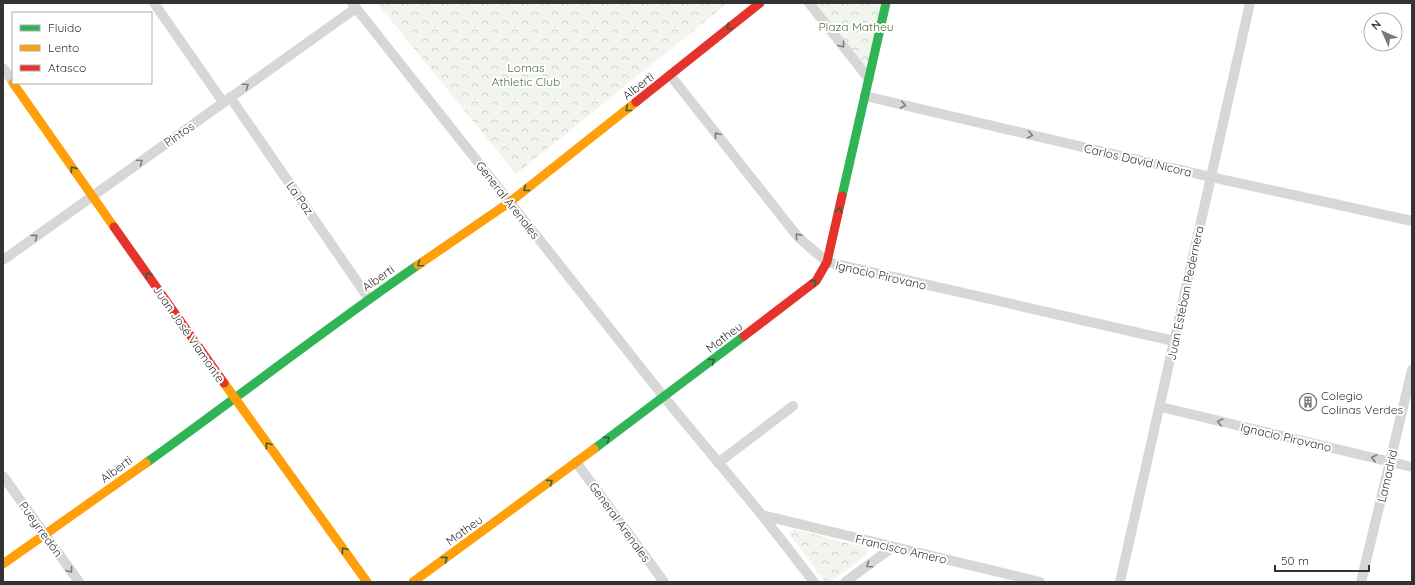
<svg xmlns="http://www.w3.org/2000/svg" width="1415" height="585" viewBox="0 0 1415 585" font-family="Quicksand,sans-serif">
	<defs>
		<pattern id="park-crowns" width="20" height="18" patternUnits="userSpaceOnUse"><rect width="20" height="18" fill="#f1f5ed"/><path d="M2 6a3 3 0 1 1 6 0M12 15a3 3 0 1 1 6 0" fill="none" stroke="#cfd2cc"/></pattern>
	</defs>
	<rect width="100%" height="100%" fill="#fff"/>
	<path fill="url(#park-crowns)" d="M377 3H728L516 174Z
		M809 3H886L869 79Z
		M794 529 863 547 868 550 867 554 831 582H825L789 533Z"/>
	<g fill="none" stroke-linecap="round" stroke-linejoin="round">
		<path stroke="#d7d7d7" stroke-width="10" d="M154 3 223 102
			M352 3 664 397 762 515 814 582
			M809 3 869 79
			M3 68 13 82
			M670 75 798 237 827 262 1174 341
			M865 96 1211 177 1412 221
			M230 97 369 299
			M3 260 356 8
			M1161 407 1412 467
			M576 462 664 582
			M718 463 793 406
			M3 476 79 582
			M762 515 1040 582
			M845 582 893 547
			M1120 582 1250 3
			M1361 582 1412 370"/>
		<path stroke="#30b455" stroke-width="9" d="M842 196 886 3
			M594 449 744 336
			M146 463C237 398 325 329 418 265"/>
		<path stroke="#ff9f0a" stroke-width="9" d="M13 83 114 227
			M418 265 510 202 636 102
			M224 383 367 582
			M3 564 146 463
			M413 582 594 449"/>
		<path stroke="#e5322d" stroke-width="9" d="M636 102 760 3
			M114 227 224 383
			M744 336 816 281 827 262 842 196"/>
	</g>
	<defs><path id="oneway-chevron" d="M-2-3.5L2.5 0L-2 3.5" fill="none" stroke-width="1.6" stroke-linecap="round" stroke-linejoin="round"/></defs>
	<g stroke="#32603f">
		<use href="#oneway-chevron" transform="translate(729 27) rotate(141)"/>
		<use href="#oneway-chevron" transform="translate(628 109) rotate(142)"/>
		<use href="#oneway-chevron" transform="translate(73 169) rotate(-125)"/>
		<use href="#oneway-chevron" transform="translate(526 189) rotate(142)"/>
		<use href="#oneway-chevron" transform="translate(839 210) rotate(-77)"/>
		<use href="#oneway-chevron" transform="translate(420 264) rotate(145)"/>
		<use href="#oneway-chevron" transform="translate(148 275) rotate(-125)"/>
		<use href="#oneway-chevron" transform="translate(814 282) rotate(-47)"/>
		<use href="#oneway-chevron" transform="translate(712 361) rotate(-37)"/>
		<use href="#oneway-chevron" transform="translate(607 439) rotate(-36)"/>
		<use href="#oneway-chevron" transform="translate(268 445) rotate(-126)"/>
		<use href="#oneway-chevron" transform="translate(550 482) rotate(-36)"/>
		<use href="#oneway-chevron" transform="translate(344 550) rotate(-126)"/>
		<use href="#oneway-chevron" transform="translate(445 559) rotate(-36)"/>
	</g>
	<g stroke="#7d7d7d">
		<use href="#oneway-chevron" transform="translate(842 45) rotate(52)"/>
		<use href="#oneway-chevron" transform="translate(246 86) rotate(-35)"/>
		<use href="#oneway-chevron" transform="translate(903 105) rotate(13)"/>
		<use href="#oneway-chevron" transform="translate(717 135) rotate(-128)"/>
		<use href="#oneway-chevron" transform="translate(1030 135) rotate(13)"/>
		<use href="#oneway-chevron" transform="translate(140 162) rotate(-35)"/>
		<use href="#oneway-chevron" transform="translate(798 236) rotate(-131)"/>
		<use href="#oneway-chevron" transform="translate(35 237) rotate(-36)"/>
		<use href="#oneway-chevron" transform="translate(1220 422) rotate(-167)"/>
		<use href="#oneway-chevron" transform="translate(1374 458) rotate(-167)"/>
		<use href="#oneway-chevron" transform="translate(869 565) rotate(145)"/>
		<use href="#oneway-chevron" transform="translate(70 570) rotate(54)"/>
	</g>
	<defs>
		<symbol id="building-ring" viewBox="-11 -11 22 22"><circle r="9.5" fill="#fff" stroke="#7a7a7a" stroke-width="1.5"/><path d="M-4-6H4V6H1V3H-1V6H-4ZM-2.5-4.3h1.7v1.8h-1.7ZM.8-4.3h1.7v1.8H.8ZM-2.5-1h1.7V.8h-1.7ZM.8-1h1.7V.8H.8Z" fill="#7a7a7a"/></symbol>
	</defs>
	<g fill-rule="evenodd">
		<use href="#building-ring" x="1298" y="392" width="20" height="20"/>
	</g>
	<g text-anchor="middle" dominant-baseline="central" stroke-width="4" stroke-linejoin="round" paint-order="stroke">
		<g font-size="12" fill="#56703f" stroke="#fff">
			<text x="856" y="26">Plaza Matheu</text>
			<text x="526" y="67">Lomas<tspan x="526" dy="14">Athletic Club</tspan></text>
		</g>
		<g font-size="12" fill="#333" stroke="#fff">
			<text transform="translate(638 86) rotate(-38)">Alberti</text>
			<text transform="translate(179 134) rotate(-35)">Pintos</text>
			<text transform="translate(1138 160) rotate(13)">Carlos David Nicora</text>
			<text transform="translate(300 198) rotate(55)">La Paz</text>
			<text transform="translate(508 200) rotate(52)">General Arenales</text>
			<text transform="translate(881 275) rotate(13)">Ignacio Pirovano</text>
			<text transform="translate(378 278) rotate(-35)">Alberti</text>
			<text transform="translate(1185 293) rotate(-78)">Juan Esteban Pedernera</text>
			<text transform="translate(189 334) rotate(55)">Juan José Viamonte</text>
			<text transform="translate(724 337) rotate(-37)">Matheu</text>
			<text transform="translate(1286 437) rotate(13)">Ignacio Pirovano</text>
			<text transform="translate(116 469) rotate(-36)">Alberti</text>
			<text transform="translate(1387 476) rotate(-77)">Lamadrid</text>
			<text transform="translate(620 522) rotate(54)">General Arenales</text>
			<text transform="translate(41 529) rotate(54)">Pueyrredón</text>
			<text transform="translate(464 530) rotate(-36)">Matheu</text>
			<text transform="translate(901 549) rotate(13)">Francisco Amero</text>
		</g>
		<g font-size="12" fill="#333" stroke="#fff" text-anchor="start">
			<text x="1321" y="395">Colegio<tspan x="1321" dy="14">Colinas Verdes</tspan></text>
		</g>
	</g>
	<rect width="1415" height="585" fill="none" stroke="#333333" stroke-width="8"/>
	<rect x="12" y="12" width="140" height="72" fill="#ffffff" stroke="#adadad"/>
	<rect x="20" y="25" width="20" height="6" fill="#30b455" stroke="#adadad"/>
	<text x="48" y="32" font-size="12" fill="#333333">Fluido</text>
	<rect x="20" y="45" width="20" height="6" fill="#ff9f0a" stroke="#adadad"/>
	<text x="48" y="52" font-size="12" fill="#333333">Lento</text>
	<rect x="20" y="65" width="20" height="6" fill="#e5322d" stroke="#adadad"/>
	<text x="48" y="72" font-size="12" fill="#333333">Atasco</text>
	<g transform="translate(1383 32) rotate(315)"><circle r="19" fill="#ffffff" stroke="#adadad"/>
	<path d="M0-3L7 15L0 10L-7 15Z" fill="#7a7a7a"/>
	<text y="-6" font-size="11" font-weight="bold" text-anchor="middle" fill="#333333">N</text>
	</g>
	<path d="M1275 565v6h94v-6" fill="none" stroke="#333333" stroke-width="2"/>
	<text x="1281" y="565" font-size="12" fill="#333333" stroke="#ffffff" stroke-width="3" paint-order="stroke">50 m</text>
</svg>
